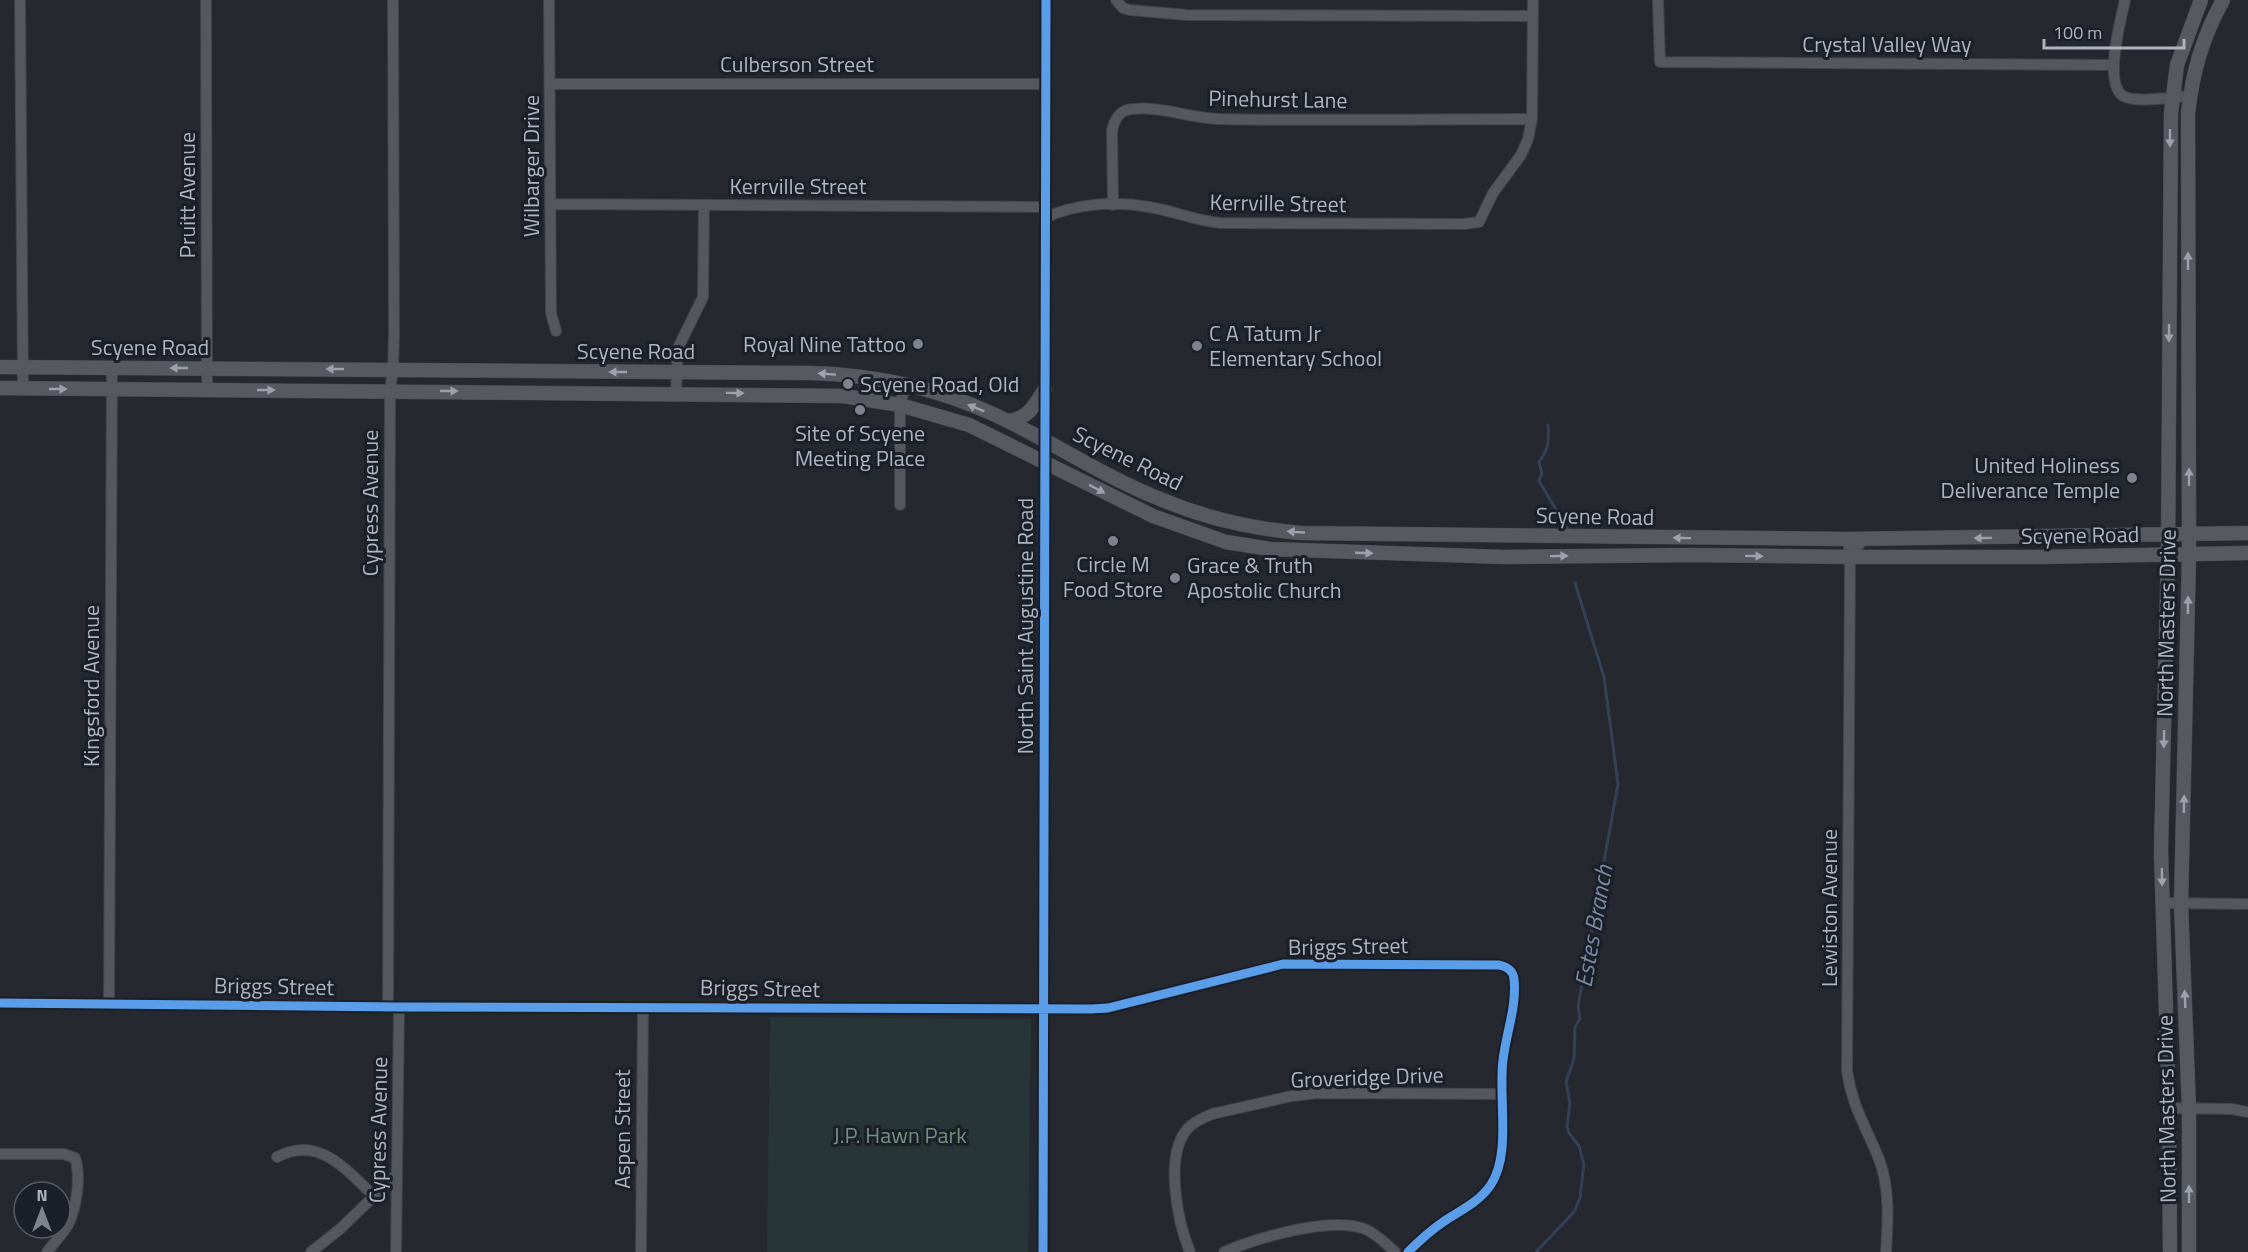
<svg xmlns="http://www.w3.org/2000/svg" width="2248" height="1252" viewBox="0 0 2248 1252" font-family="'Titillium Web',sans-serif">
	<rect width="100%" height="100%" fill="#25282e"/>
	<path fill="#273537" d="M770 1017 1031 1019 1028 1252H767Z"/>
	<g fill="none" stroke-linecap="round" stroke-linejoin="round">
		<path stroke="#344154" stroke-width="3" d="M1548 425C1549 441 1549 449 1539 462L1542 473 1539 481 1569 531
			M1536 1252 1574 1212 1580 1198 1584 1164 1579 1146 1569 1133 1567 1126 1570 1103 1566 1082 1574 1059 1575 1027 1580 1019 1578 1006 1618 784 1604 677 1575 583"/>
		<defs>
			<path id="minor" d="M20 0 23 388
				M206 0 207 390
				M549 0 551 313 556 331
				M1116 0 1123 8 1130 10 1187 15 1532 16
				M1658 0 1660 62 2114 65
				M2125 0C2121 19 2102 87 2125 97 2139 103 2174 97 2190 96
				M550 84H1045
				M550 204 1045 207
				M1113 205 1112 130C1115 118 1120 110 1132 109 1161 106 1190 118 1218 119 1323 121 1428 119 1532 119
				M1045 218C1076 203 1115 201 1149 207 1174 211 1196 221 1221 223L1464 224 1479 222 1493 193 1521 155 1528 139 1532 119 1533 0
				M676 393 678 348 703 297 704 205
				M900 505V405L905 385
				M1848 539 1850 557 1863 539
				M1850 557 1847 1071C1852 1106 1866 1127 1879 1159 1890 1188 1888 1221 1886 1252
				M2162 903 2248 904
				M0 1003 399 1007 1091 1009 1108 1008 1283 964 1499 965C1507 967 1513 970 1514 979 1517 1007 1506 1033 1503 1060 1498 1097 1512 1155 1490 1186 1478 1203 1459 1211 1443 1222 1430 1231 1419 1241 1408 1252
				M109 1004 112 368
				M388 1006 390 391 393 370 394 336 393 0
				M2169 1108 2232 1109 2248 1112
				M0 1154H64L75 1158C81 1176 77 1207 68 1225 62 1235 54 1243 47 1252
				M277 1157C319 1135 345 1169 374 1196
				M311 1252 340 1229 397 1174
				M396 1252 399 1007
				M641 1252 643 1007
				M1043 1252 1046 0
				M1190 1252C1178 1223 1165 1160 1185 1132 1191 1123 1201 1119 1212 1114L1292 1096 1317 1093 1501 1094
				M1224 1252C1257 1238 1330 1216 1365 1229 1377 1234 1386 1244 1395 1252"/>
			<path id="major" d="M0 367 811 373C873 375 937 388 993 414 1050 440 1102 476 1160 499 1205 518 1253 529 1301 533L1848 539 2248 533
				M0 388 843 396 900 405 969 425 1153 516 1226 542 1270 549 1504 557 1691 555 1850 557H2038L2248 553
				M1008 421C1028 419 1035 405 1045 389
				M2170 1252 2169 1108 2161 852 2168 554 2171 113 2177 65 2201 0
				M2189 1252V1109L2181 904 2189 554 2188 113C2193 71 2202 38 2223 0"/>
		</defs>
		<use href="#minor" stroke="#414348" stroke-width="12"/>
		<use href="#major" stroke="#42454b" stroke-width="15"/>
		<use href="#minor" stroke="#54575d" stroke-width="10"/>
		<use href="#major" stroke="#56595f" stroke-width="14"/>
		<defs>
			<path id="cycleway" d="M0 1003 399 1007 1091 1009 1108 1008 1283 964 1499 965C1507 967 1513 970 1514 979 1517 1007 1506 1033 1503 1060 1498 1097 1512 1155 1490 1186 1478 1203 1459 1211 1443 1222 1430 1231 1419 1241 1408 1252
				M1043 1252 1046 0"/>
		</defs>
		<use href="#cycleway" stroke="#1a1f28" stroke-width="13"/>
		<use href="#cycleway" stroke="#5a9eea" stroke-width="9"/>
	</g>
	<defs><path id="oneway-solid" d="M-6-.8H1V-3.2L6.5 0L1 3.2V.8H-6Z" transform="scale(1.5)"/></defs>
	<g fill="#9ca2ad">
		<use href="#oneway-solid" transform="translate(2170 138) rotate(90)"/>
		<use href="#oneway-solid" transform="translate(2188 261) rotate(-90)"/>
		<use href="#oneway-solid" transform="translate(2169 333) rotate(90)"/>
		<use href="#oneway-solid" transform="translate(179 368) rotate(-180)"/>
		<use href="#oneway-solid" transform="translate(335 369) rotate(-180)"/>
		<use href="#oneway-solid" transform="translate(618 372) rotate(-180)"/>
		<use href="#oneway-solid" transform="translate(827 374) rotate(-176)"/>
		<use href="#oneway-solid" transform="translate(58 389)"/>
		<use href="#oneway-solid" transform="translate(266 390)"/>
		<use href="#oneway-solid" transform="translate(449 391)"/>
		<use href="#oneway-solid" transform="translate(735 393) rotate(1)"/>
		<use href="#oneway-solid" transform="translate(976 408) rotate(-158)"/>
		<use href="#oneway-solid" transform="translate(2189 477) rotate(-90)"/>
		<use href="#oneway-solid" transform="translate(1097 489) rotate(28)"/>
		<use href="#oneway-solid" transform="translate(1296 532) rotate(-176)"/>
		<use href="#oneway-solid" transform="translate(1682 538) rotate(-179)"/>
		<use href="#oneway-solid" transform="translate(1983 538) rotate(179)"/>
		<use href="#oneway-solid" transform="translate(1364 553) rotate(2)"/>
		<use href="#oneway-solid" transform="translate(1559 556) rotate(-1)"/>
		<use href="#oneway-solid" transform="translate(1754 556) rotate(1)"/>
		<use href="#oneway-solid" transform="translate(2188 605) rotate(-89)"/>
		<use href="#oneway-solid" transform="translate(2164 739) rotate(91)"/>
		<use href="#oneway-solid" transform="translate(2184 804) rotate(-89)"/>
		<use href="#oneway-solid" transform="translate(2162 877) rotate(89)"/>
		<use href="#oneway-solid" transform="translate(2185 999) rotate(-92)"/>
		<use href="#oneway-solid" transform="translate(2189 1194) rotate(-90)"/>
	</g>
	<g fill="#7e838d" stroke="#1a1f28" stroke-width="2">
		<circle cx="918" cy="344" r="6"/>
		<circle cx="1197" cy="346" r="6"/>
		<circle cx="848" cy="384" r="6"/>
		<circle cx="860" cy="410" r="6"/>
		<circle cx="2132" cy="478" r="6"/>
		<circle cx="1113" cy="541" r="6"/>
		<circle cx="1175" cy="578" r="6"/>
	</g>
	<g text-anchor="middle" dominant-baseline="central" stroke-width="6" stroke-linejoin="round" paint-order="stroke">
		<g font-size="22" fill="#aeb4c0" stroke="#1a1f28">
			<text x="1887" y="44">Crystal Valley Way</text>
			<text x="797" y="64">Culberson Street</text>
			<text transform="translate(1278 99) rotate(1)">Pinehurst Lane</text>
			<text transform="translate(531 166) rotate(-90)">Wilbarger Drive</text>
			<text x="798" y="186">Kerrville Street</text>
			<text transform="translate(187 195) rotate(-90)">Pruitt Avenue</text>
			<text transform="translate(1278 203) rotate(1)">Kerrville Street</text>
			<text x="150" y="347">Scyene Road</text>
			<text x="636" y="351">Scyene Road</text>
			<text transform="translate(1128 458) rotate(26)">Scyene Road</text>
			<text transform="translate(370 503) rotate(-90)">Cypress Avenue</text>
			<text transform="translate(1595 516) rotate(1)">Scyene Road</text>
			<text transform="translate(2080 535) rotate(-1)">Scyene Road</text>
			<text transform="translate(2166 623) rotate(-89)">North Masters Drive</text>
			<text transform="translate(1025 626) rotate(-90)">North Saint Augustine Road</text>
			<text transform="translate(91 686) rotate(-90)">Kingsford Avenue</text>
			<text transform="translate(1829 908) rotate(-90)">Lewiston Avenue</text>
			<text transform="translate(1348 946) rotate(-1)">Briggs Street</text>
			<text transform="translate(274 986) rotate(1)">Briggs Street</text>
			<text transform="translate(760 988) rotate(1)">Briggs Street</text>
			<text transform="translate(1367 1077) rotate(-2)">Groveridge Drive</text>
			<text transform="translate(2166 1109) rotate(-91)">North Masters Drive</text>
			<text transform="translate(622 1129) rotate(-90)">Aspen Street</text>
			<text transform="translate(378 1130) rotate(-89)">Cypress Avenue</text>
		</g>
		<g font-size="22" fill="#aeb4c0" stroke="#1a1f28" text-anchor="start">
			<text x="1209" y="333">C A Tatum Jr<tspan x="1209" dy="25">Elementary School</tspan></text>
			<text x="906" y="344" text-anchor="end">Royal Nine Tattoo</text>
			<text x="860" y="384">Scyene Road, Old</text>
			<text x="860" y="433" text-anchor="middle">Site of Scyene<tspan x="860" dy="25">Meeting Place</tspan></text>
			<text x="2120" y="465" text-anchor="end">United Holiness<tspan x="2120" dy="25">Deliverance Temple</tspan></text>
			<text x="1113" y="564" text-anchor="middle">Circle M<tspan x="1113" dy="25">Food Store</tspan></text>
			<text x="1187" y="565">Grace &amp; Truth<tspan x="1187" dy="25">Apostolic Church</tspan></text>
		</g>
		<g font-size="22" fill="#70937a" stroke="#1a1f28">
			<text x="900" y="1135">J.P. Hawn Park</text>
		</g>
		<g font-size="24" font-style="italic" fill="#7a8aa6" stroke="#1a1f28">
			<text transform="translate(1593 926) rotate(-80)">Estes Branch</text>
		</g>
	</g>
	<g transform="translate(42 1210)"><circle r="28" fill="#1a1f28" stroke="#555b65" stroke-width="1.5"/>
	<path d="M0-4.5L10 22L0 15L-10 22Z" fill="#7e838d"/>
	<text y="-9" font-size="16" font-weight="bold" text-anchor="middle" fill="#aeb4c0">N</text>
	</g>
	<path d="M2044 39v9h140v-9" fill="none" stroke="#aeb4c0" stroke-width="3"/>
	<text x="2053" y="39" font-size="18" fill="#aeb4c0" stroke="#1a1f28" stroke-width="4.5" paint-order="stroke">100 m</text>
</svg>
